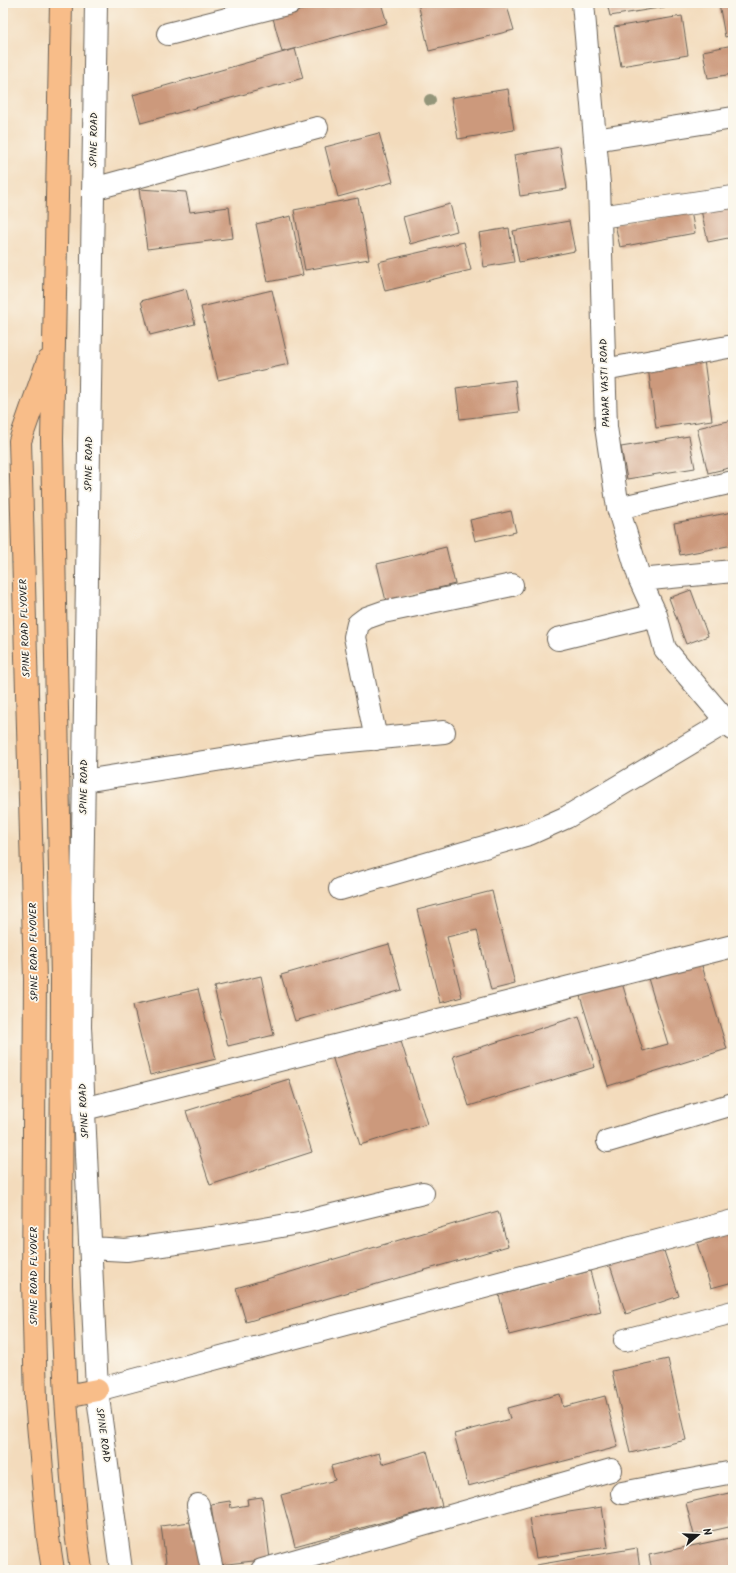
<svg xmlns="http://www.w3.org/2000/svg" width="736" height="1573" viewBox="0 0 736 1573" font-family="Kalam,sans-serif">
	<rect width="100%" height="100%" fill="#fbf7ec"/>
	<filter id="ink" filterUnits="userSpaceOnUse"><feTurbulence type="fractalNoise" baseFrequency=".025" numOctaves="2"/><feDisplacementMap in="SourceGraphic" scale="8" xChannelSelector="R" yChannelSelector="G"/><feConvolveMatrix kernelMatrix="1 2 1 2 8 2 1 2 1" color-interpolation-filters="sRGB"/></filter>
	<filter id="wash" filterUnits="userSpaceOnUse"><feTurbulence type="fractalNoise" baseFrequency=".012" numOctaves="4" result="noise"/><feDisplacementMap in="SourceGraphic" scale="16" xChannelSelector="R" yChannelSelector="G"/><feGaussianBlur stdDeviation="0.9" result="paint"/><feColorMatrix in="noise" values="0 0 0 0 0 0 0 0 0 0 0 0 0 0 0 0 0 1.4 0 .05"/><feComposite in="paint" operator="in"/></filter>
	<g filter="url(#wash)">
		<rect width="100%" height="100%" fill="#f3dbbc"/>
		<g id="blocks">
			<path fill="#cc997c" d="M327 3H381L387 23 282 52 273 18Z
				M418 3H516L507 6 514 30 429 51Z
				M607 3H683V4L610 16Z
				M719 3H733V35L725 37Z
				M682 16 688 55 621 66 614 27Z
				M733 45V74L708 78 703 51Z
				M295 49 303 78 141 123 133 95Z
				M508 89 514 130 458 139 451 98Z
				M379 133 393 182 338 197 325 147Z
				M560 147 567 189 520 196 514 155Z
				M139 189 186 192 190 212 229 207 233 238 147 249Z
				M358 198 369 259 305 270 294 210Z
				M733 203V237L708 242 701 210Z
				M450 204 457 231 410 244 403 217Z
				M691 211 695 233 620 247 615 224Z
				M291 216 303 275 268 282 256 224Z
				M569 221 575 251 519 262 513 231Z
				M509 228 514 262 484 267 479 233Z
				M464 242 471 270 385 291 378 262Z
				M186 289 195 324 150 335 141 301Z
				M272 290 289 364 218 380 201 307Z
				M704 360 712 420 656 428 648 367Z
				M515 380 519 412 460 419 456 388Z
				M733 420V467L708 473 697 428Z
				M689 436 695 468 627 479 621 447Z
				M511 511 516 532 475 541 470 520Z
				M733 512V545L680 555 674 523Z
				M446 547 455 584 386 601 377 564Z
				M691 590 708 636 686 644 669 598Z
				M492 891 515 984 491 990 477 930 447 937 462 997 440 1003 417 910Z
				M389 944 402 990 295 1021 281 975Z
				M700 959 727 1049 608 1086 580 996 622 983 643 1051 668 1044 647 975Z
				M261 976 274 1035 228 1046 214 987Z
				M198 989 216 1059 150 1075 133 1005Z
				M579 1016 595 1067 469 1106 453 1056Z
				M399 1035 427 1124 360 1145 332 1056Z
				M289 1079 312 1152 210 1185 186 1111Z
				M498 1211 508 1246 246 1322 236 1288Z
				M733 1232V1282L711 1288 697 1243Z
				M663 1248 679 1296 626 1314 610 1265Z
				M590 1271 601 1312 509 1335 499 1295Z
				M668 1359 686 1440 630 1453 612 1371Z
				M560 1394 563 1407 605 1396 618 1447 468 1486 454 1434 510 1419 507 1408Z
				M427 1451 442 1506 295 1546 281 1495 335 1480 331 1466 379 1453 382 1464Z
				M733 1492V1526L694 1535 686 1503Z
				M262 1497 270 1559 219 1565 211 1504 230 1501 231 1508 248 1505 247 1499Z
				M602 1507 608 1547 536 1558 529 1518Z
				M190 1522 193 1542 205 1540 208 1565 200 1566V1570H167L161 1526Z
				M733 1537V1570H652L649 1555Z
				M637 1548 640 1570H537L536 1565Z"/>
		</g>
	</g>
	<g filter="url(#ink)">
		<use href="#blocks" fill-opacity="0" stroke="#675f54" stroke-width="1"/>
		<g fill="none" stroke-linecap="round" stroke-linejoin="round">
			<defs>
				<path id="minor" d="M96 3 80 1026 97 1390 121 1570
					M583 3 599 184 606 427 618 508 640 580 656 615 665 649 733 729
					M168 34 290 3
					M595 140 733 118
					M93 189 317 128
					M600 217 733 197
					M604 370 733 346
					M618 508 733 482
					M640 580 733 571
					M558 639 656 615
					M376 739 355 637 358 624 366 618 383 612 512 585
					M84 781 317 744 444 732
					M340 889 529 834 567 817 726 722
					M84 1109 733 946
					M608 1141 733 1104
					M90 1248 126 1250 212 1238 304 1222 423 1193
					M625 1340 733 1312
					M97 1390 733 1221
					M622 1493 733 1472
					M198 1505 212 1570
					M262 1570 611 1470"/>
				<path id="major" d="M61 3 52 439 62 980 61 1285 66 1399 76 1532 81 1570
					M48 361 20 441 35 979 33 1283 36 1401 48 1538 53 1570
					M66 1396 97 1390"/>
			</defs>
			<use href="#minor" stroke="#675f54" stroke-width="24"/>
			<use href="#major" stroke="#675f54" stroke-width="24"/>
			<use href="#minor" stroke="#fff" stroke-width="22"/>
			<use href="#major" stroke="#f8bd89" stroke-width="22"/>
		</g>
		<circle fill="#939579" cx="430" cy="100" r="6"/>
	</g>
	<g text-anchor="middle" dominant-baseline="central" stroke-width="3.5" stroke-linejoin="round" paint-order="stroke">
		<g font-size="10" fill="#1c1c1c" stroke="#fbf7ec">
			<text transform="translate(94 140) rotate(-89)">SPINE ROAD</text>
			<text transform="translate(605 383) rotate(-92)">PAWAR VASTI ROAD</text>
			<text transform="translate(89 464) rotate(-89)">SPINE ROAD</text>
			<text transform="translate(25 628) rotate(-92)">SPINE ROAD FLYOVER</text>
			<text transform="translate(84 787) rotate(-89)">SPINE ROAD</text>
			<text transform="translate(34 952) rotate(-91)">SPINE ROAD FLYOVER</text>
			<text transform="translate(84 1111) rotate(-93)">SPINE ROAD</text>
			<text transform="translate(34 1276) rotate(-90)">SPINE ROAD FLYOVER</text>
			<text transform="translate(103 1435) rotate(82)">SPINE ROAD</text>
		</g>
	</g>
	<rect width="736" height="1573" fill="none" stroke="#fbf7ec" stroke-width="16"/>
	<g transform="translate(698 1535) rotate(71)" stroke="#fbf7ec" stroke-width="3" paint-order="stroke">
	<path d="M0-3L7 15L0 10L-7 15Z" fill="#1c1c1c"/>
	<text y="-6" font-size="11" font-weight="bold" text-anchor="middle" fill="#1c1c1c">N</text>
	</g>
</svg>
